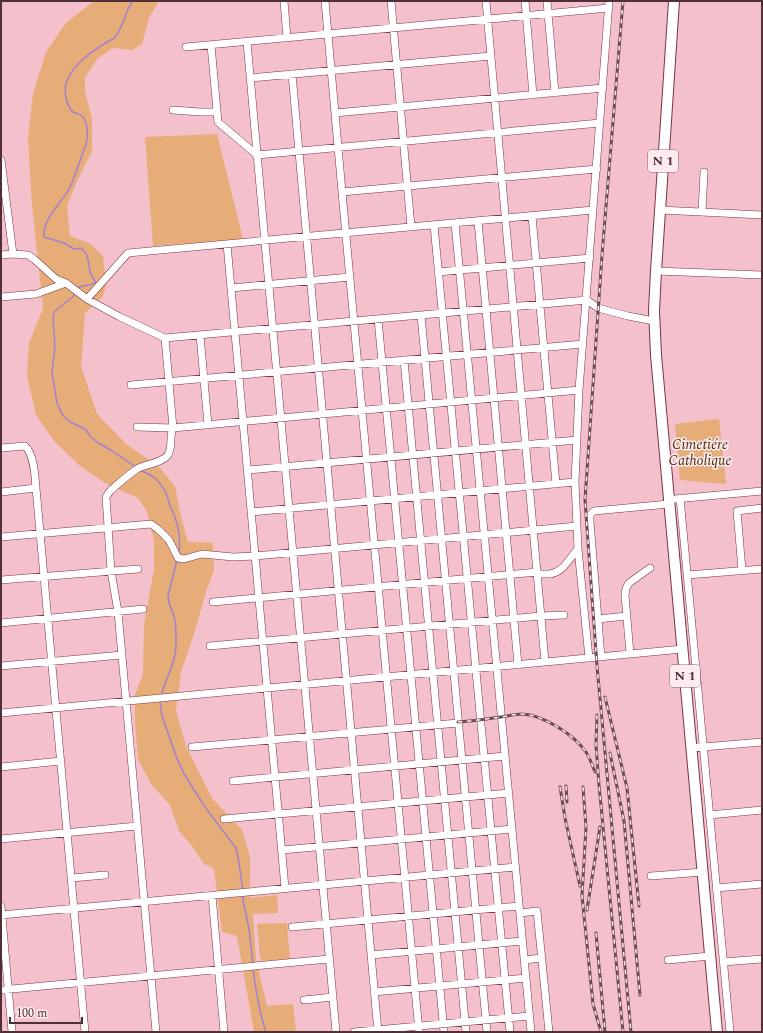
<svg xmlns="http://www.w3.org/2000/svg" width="763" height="1033" viewBox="0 0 763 1033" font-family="Spectral,serif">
	<rect width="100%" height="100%" fill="#f4c0cb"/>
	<path fill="#e6ad78" d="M94 1H159L149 18 142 44 132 50 113 48 98 58 85 77V91L92 119V151L76 183 67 206 70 236 91 244 103 256 106 286 103 296 85 313 81 366 97 414 126 444 158 466 175 486 180 513 188 542 213 543 214 570 206 592 194 634 181 672 176 711 186 746 212 798 242 830 250 857V898L277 895 278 913 253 914 256 960 267 1006 293 1004 296 1032H254L237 936 222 932 214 869 203 863 192 846 179 831 170 805 151 784 138 759 135 722V695L143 674 144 624 154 569V541L147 512 138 498 105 483 80 466 54 441 36 415 27 376 29 343 43 308 32 206 28 138 33 94 46 52 66 23Z
		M217 134 243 239 153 246 145 137Z
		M719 419 726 484 680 480 675 424Z
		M287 923 290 959 262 961 260 958 257 924Z"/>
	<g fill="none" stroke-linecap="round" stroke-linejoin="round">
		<path stroke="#a380cf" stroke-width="1.5" d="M76 289C84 283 89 287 95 283 95 279 93 278 91 274 87 264 91 256 81 248L78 249H74L64 243 44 237C42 220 61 203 69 189 74 179 78 167 82 155 84 150 87 144 87 138 88 131 87 120 81 115 79 114 75 113 73 112 66 106 64 91 66 83 74 62 95 49 114 38 124 28 124 12 133 1
			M75 292 73 297 66 302 54 312 53 318 55 346 52 373 57 403 62 414 66 419 70 422 85 429 91 437 97 442 112 451 136 467
			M141 470C146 473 151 475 155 478 160 483 165 489 167 496 169 500 169 504 171 508 178 522 181 537 179 553
			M161 696C166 677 177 661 176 642 176 635 176 626 175 620 173 611 168 604 168 596L177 560
			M161 699 160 703 162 716 176 756 184 774 205 807 236 848 239 863 243 891
			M243 894V900L249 929 253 964
			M253 970C256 991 259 1012 266 1032"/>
		<defs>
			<path id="minor" d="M284 1 287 38
				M325 1 342 192 419 1032
				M391 1 411 227
				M486 1 545 662
				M525 1 533 95
				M547 1 555 93
				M247 42 336 1032
				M211 45 218 122 257 155 600 123
				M186 47 609 8
				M292 74 378 1032
				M250 78 491 56
				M173 110 200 112H217
				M335 113 603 88
				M1 160 13 254
				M342 192 597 169
				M660 210 762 215
				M702 212 704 172
				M532 216 556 484
				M478 221 518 665
				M455 223 531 1032
				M434 225 510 1032
				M227 244 285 888
				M1 255 13 254 28 255 34 259 56 279 66 283 87 299 120 317 165 338 587 300 598 308 628 316 654 321
				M656 271 762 275
				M438 272 590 258
				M231 288 350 277
				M1 297 36 294 66 283
				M87 299 128 253 593 210
				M421 315 487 1032
				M378 319 444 1032
				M200 335 208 425
				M404 360 466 1032
				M131 385 583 344
				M137 427 173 428 579 390
				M1 448 25 446C34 454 35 476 36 488L85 1032
				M248 470 577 440
				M1 492 36 488
				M680 498 730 1032
				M675 499 762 491
				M251 512 575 482
				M1 537 151 524 158 529 169 540 178 558 184 559 202 554 233 557 255 556 577 526
				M742 570 737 511 762 508
				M537 574C542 574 546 574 550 574 564 572 569 558 578 549
				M687 575 762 569
				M1 580 138 569
				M213 602 537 572
				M598 619 627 616
				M1 623 143 609
				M210 646 541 616 564 615
				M630 654 625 595 626 588 629 583 650 568
				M601 657 590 522V515L594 511 669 504
				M589 658 578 549 575 482 579 390 609 1
				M1 666 122 655
				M1 713 683 649
				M192 747 458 723
				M691 748 762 742
				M1 767 61 761
				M233 781 505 756
				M709 815 762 810
				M224 819 509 793
				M1 839 137 826
				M282 850 512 829
				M651 876 703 872
				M72 878 105 875
				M716 888 762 884
				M212 895 224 1032
				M1 906 12 1032
				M520 913 537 911 549 1032
				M1 915 515 867
				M292 927 519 906
				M371 955 522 941
				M524 960 541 958
				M668 960 710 956
				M723 962 762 959
				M1 990 329 959
				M374 992 526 978
				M304 1000 333 997
				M156 1032 118 612 111 571 106 497 108 494 111 490C119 483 128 475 137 469 146 464 162 463 168 455 173 447 169 436 173 428L165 338
				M354 1032 529 1016"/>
			<path id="highway" d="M674 1 656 271 654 311 656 355 717 1032"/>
		</defs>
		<use href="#minor" stroke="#7b3348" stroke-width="8"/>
		<use href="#highway" stroke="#7b3348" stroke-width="12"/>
		<use href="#minor" stroke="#fff" stroke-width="7"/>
		<use href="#highway" stroke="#fff" stroke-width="10"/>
		<defs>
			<path id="rail" d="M623 1 602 255 585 500 597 666 631 1032
				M605 697 627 788 639 906
				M597 715 596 745 599 785 623 1032
				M458 722C472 721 487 719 501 717 508 716 515 714 522 714 544 715 574 735 586 752 590 758 592 765 595 772
				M610 753 624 821 640 995
				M566 786 567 802
				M560 787 565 818 580 886
				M583 787 586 827 582 896 585 925 593 1004 601 1032
				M587 910 600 827
				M596 933 605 1032"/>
		</defs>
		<use href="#rail" stroke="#704b53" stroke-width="3"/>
		<use href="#rail" stroke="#feebef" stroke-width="1.5" stroke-dasharray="4.5" stroke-linecap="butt"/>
	</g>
	<g text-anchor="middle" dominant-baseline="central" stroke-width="3" stroke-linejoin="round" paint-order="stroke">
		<g fill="#feebef" stroke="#85676e" stroke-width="1">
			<rect x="648" y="150" width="30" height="22" rx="3"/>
			<rect x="670" y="665" width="30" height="22" rx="3"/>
		</g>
		<g font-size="13" font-weight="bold" fill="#512f37">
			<text x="663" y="161">N 1</text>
			<text x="685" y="676">N 1</text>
		</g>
		<g font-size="14" font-style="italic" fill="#482c0e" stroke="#feebef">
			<text x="700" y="444">Cimetiére<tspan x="700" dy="16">Catholique</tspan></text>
		</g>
	</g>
	<rect width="763" height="1033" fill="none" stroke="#512f37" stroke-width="4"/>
	<path d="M10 1017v6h72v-6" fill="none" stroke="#512f37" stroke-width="2"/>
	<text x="16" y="1017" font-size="12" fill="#512f37" stroke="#feebef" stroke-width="3" paint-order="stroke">100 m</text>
</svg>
